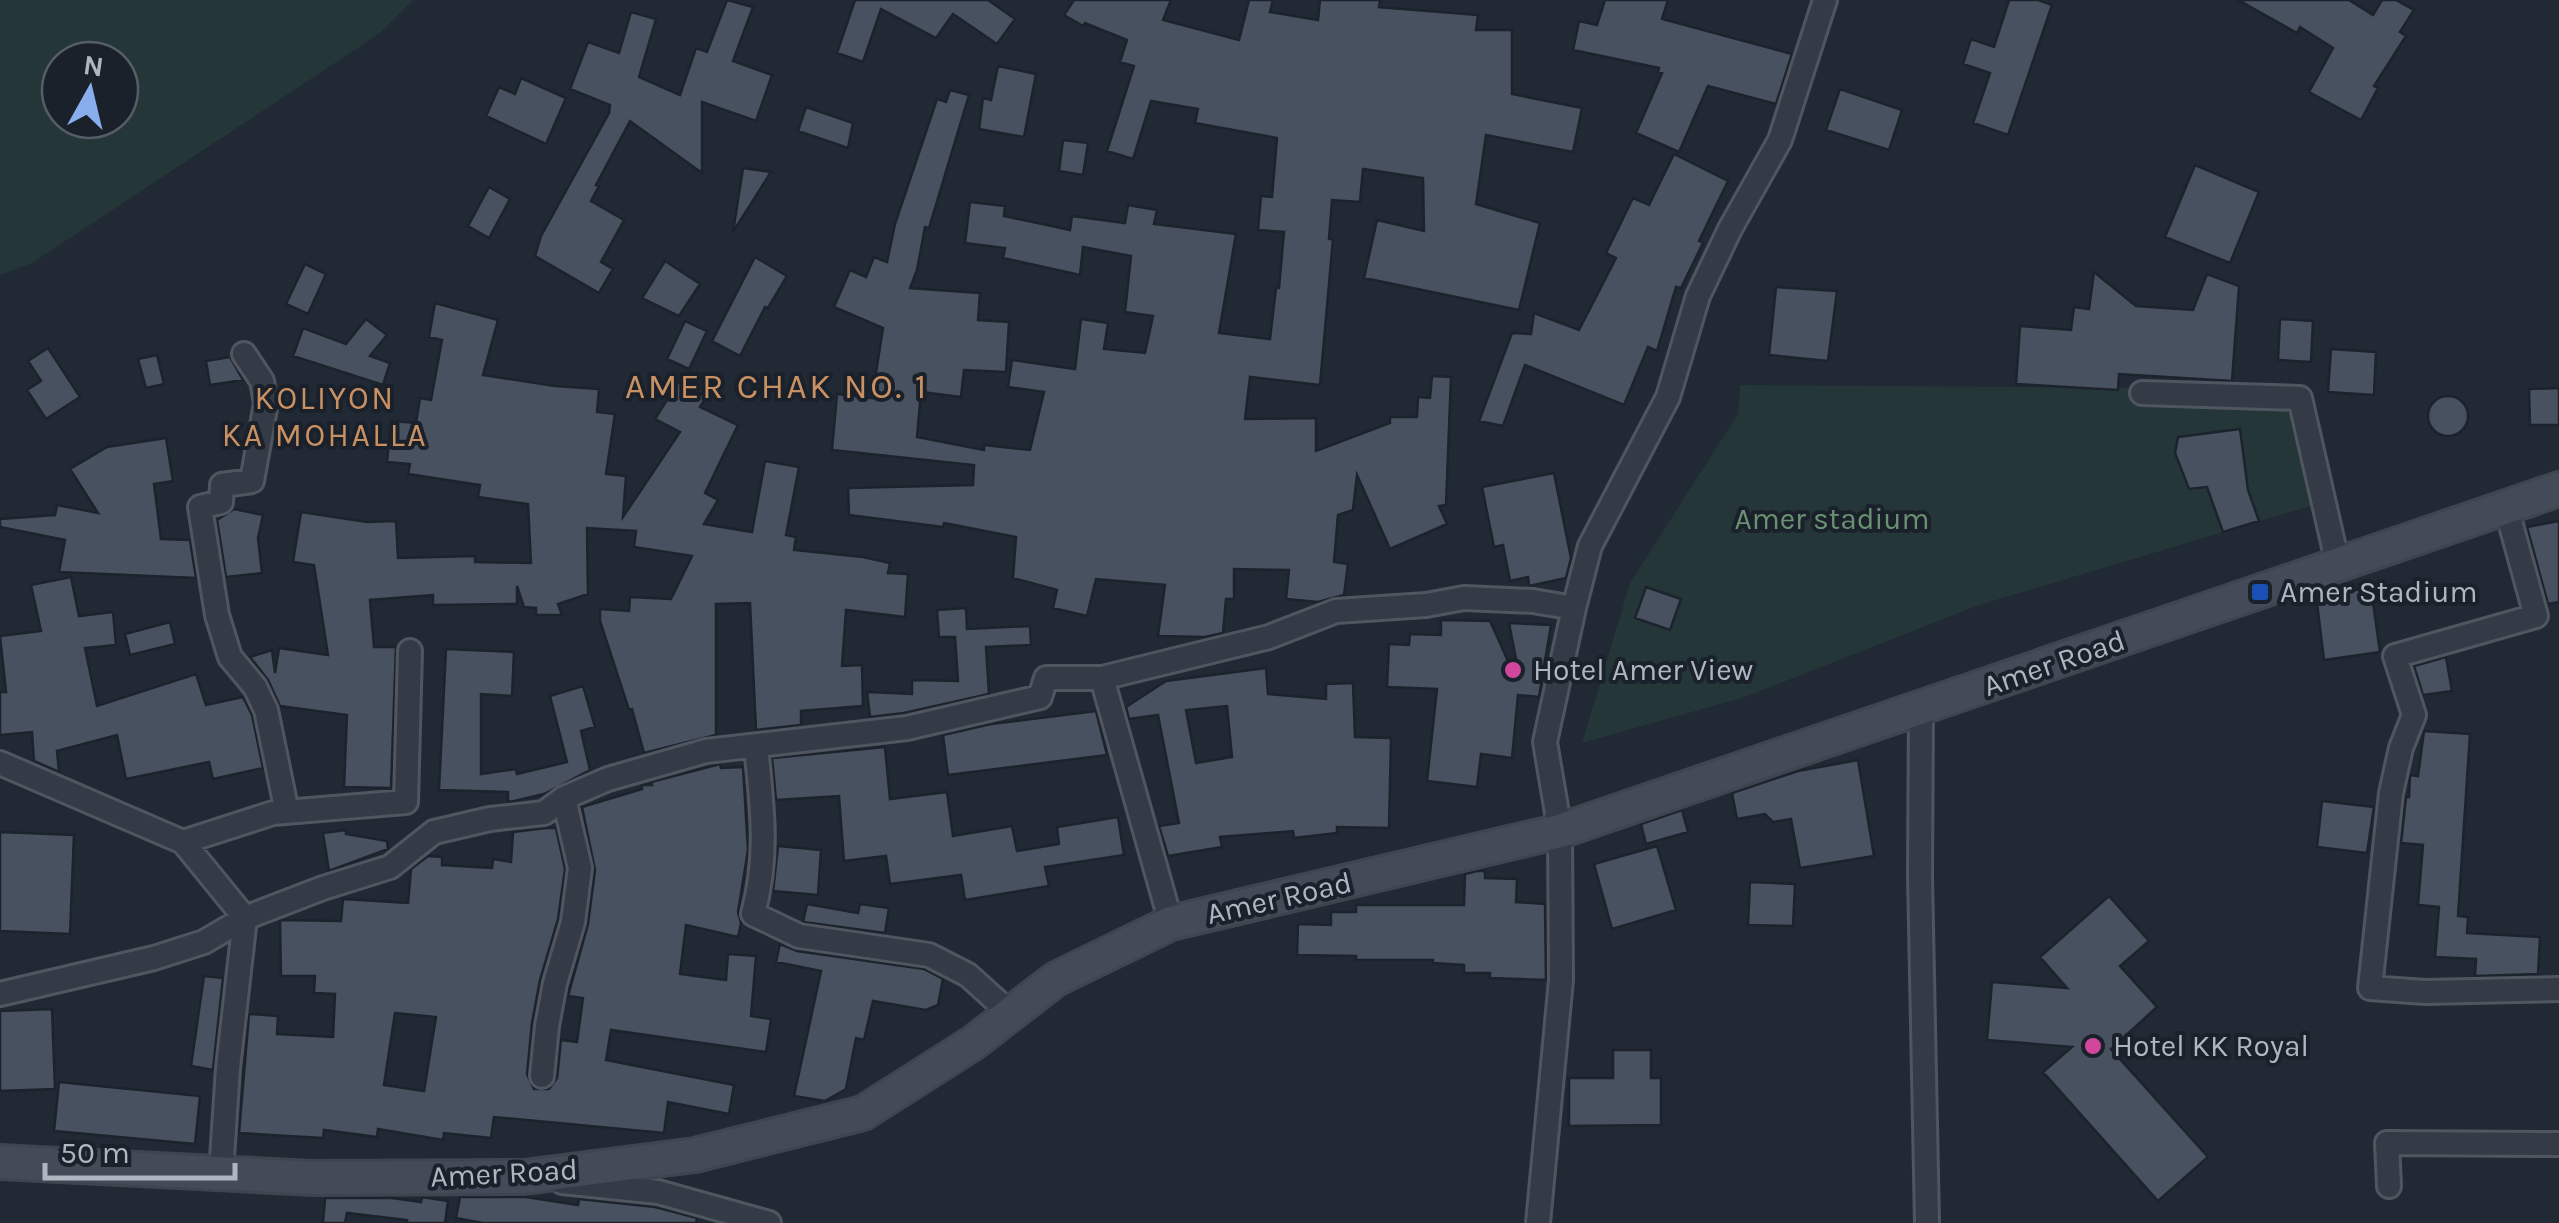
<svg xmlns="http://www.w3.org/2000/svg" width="2559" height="1223" viewBox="0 0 2559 1223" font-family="Karla,sans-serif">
	<rect width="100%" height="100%" fill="#212935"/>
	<path fill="#243637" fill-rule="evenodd" d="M0 0H413L379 34 32 263 0 275ZM120 60V120H60V60Z
		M1740 385 2309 389 2334 499 1979 605 1745 697 1582 743 1630 583 1738 414Z"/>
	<path fill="#48515f" stroke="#1c232c" stroke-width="2.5" fill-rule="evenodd" d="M727 0 753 7 733 61 772 75 756 121 702 102V173L630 121 596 185 599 186 591 201 624 220 601 262 613 269 599 293 535 256 541 236 609 113 610 105 570 89 588 42 619 53 631 12 656 19 639 77 680 95 696 48 707 52Z
		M855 0H988L1015 19 997 44 953 14 936 38 881 9 863 62 837 53Z
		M1074 0H1171L1163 20 1239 40 1249 0H1273L1270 12 1318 20 1320 0H1380L1379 7 1478 15 1476 30H1512V94L1582 108 1573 152 1486 135 1476 204 1540 223 1519 310 1364 278 1377 220 1424 231 1423 178 1363 169 1360 202 1332 200 1329 239H1333L1320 385 1250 377 1245 419 1316 418V451L1390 423V417H1417L1418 397 1430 398 1432 376 1451 377 1446 505 1439 506 1447 524 1390 549 1357 475 1353 510 1338 515 1334 562 1348 564 1344 595 1318 602 1286 599 1289 570 1234 569V599H1226L1223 633 1205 637 1158 636 1165 585 1096 579 1087 616 1053 608 1057 590 1013 578 1016 537 944 523 943 527 849 515 848 488 973 485 974 465 832 450 837 394 872 398 883 328 834 307 850 270 866 277 874 257 887 262 895 224 937 99 946 102 950 90 969 95 929 228 925 227 917 270 910 288 980 293 978 320 1009 322 1006 372 964 370 961 397 921 392 917 437 984 450V445L1030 450 1044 392 1008 387 1012 360 1075 369 1081 319 1108 323 1104 349 1145 353 1153 316 1125 312 1131 256 1083 247 1080 275 1003 258 1005 248 965 243 970 202 1005 206 1004 216 1070 230 1072 216 1125 223 1128 205 1157 210 1154 224 1236 234 1219 333 1270 339 1276 288H1279L1284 232 1258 230 1261 196 1272 197 1277 138 1195 123 1198 109 1151 101 1133 159 1107 151 1134 66 1120 62 1127 40 1085 23 1083 26 1064 15Z
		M1605 0H1668L1662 19 1792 54 1776 104 1708 86 1679 152 1636 133 1662 73 1658 72 1659 68 1573 50 1579 21 1597 25Z
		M2009 0H2038L2052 5 2008 135 1973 123 1990 73 1963 64 1971 39 1994 47Z
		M2238 0H2349L2373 15 2382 0H2396L2414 10 2400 32 2406 36 2374 86 2378 88 2361 120 2309 92 2333 48 2300 27 2297 33Z
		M998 66 1036 74 1024 137 979 129 983 98 991 100Z
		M521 78 566 98 546 144 486 116 499 87 515 94Z
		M1840 89 1902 110 1889 150 1826 130Z
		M806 107 853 123 848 148 798 131Z
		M1063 140 1088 143 1083 175 1059 171Z
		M1674 154 1728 181 1699 241 1703 243 1681 288 1676 287 1657 351 1648 347 1624 405 1525 365 1503 426 1479 421 1512 333 1531 334 1534 313 1579 330 1616 258 1606 253 1633 198 1649 205Z
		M2195 165 2259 192 2230 263 2165 237Z
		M743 168 771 172 733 232Z
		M489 187 510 199 489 238 468 226Z
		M755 257 787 276 768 308 765 307 740 356 712 341Z
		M665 261 700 284 679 316 642 298Z
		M305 264 326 274 308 314 286 304Z
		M2094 272 2136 306 2193 310 2207 274 2239 286 2232 381 2119 374 2118 390 2016 384 2020 326 2071 330 2074 307 2089 309Z
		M1776 287 1837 291 1828 361 1769 355Z
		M435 303 498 320 483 375 555 386 599 389 597 412 615 414 606 474 626 476 623 517 680 432 655 419 679 381 706 397 700 407 738 425 705 493 718 500 704 524 752 532 765 461 799 467 786 535 796 537 794 550 863 557 890 563 888 573 908 574 905 617 846 610 842 666 862 665 863 706 801 711V725L756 730 750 603 716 604V735L644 753 632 709 629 710 600 621V609L629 611 630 597 671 599 692 556 634 547 636 531 587 528 588 594 558 604 562 615H536V608L524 607 517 586V604L433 605V595L370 600 374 647H396L391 788 344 787 347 715 280 706 268 680 250 657 272 650 275 673 279 648 328 655 314 565 293 562 301 512 367 522 396 521 398 558 475 556V562L531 563 528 504 478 497 480 485 408 474 410 464 387 462 391 421 416 423 420 398 431 400 442 340 429 337Z
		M366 319 387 335 370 356 390 363 383 385 293 356 303 328 346 344Z
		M2280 319 2313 321 2311 362 2278 360Z
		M685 321 707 331 689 369 667 359Z
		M48 348 80 397 46 419 27 390 41 381 28 361Z
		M2331 349 2376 352 2374 395 2328 392Z
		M157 355 164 384 146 388 138 359Z
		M230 357 243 380 210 385 206 361Z
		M2559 388V425H2530L2529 389Z
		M2428 416a20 20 0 1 1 40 0a20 20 0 1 1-40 0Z
		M2240 429 2248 490 2259 521 2223 532 2207 487 2189 489 2175 453 2178 437Z
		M166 438 173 481 154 484 161 539 190 540 196 578 59 572 65 540 0 527V519L55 515 57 505 98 513 70 469 107 447Z
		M1554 473 1571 558 1566 578 1529 586 1528 577 1510 581 1503 545 1494 547 1482 487Z
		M234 509 263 515 258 538 262 573 226 577 217 520Z
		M2559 521V602L2548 604 2527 527Z
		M71 577 79 616 113 612 116 645 85 648 97 706 196 674 206 705 243 697 252 715 263 768 213 779 209 762 126 779 117 735 57 751 59 772 34 761 32 732 0 735V692H6L0 636 41 631 31 585Z
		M1646 587 1681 599 1670 630 1635 618Z
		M2371 588 2380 652 2324 660 2316 595Z
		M966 608 967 629 1030 626 1031 645 986 647 989 694 904 713 870 717 867 692 912 694V680L958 681 955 637H939L937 610Z
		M1441 620 1490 621 1508 661 1516 659 1509 623 1551 625 1539 697 1518 695 1512 758 1481 754 1477 787 1427 781 1437 689 1387 687 1389 644 1409 645 1410 634 1441 635Z
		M170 622 175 644 130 655 125 634Z
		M446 649 514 652 512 696 481 694V774L516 769 517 774 567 762 550 696 583 686 595 727 581 731 590 770 544 794 514 801 508 802V792L439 790Z
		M2446 657 2452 691 2423 695 2414 666Z
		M1266 668 1268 694 1326 699V684L1353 683 1355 737 1391 738 1389 828 1337 827V833L1294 838 1293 831 1220 837 1222 847 1168 856 1159 826 1179 823 1158 715 1129 719 1126 707 1166 681ZM1227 706 1232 757 1196 763 1186 710Z
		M1096 711 1107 755 948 775 943 735 991 724Z
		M2424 731 2470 734 2458 916 2468 917 2467 933 2540 937 2538 974 2475 976 2476 959 2435 957 2439 907 2418 905 2423 845 2401 843 2406 797H2409L2410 775 2418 776Z
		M885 747 890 799 947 792 953 836 1012 826 1017 851 1059 844 1057 827 1118 817 1124 855 1045 867 1049 886 965 900 961 875 890 884 886 856 844 861 839 796 776 800 772 758Z
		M1858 760 1874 856 1800 868 1791 819 1773 822 1765 814 1737 819 1732 793 1798 771Z
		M720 764 721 768 743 767 748 850 738 912 741 923 738 937 686 925 680 974 726 980 728 954 756 956 751 1016 771 1019 766 1052 611 1030 606 1060 734 1085 729 1114 668 1102 664 1133 494 1117 491 1138 444 1133 443 1140 378 1129 377 1137 324 1130 323 1138 239 1133 249 1014 278 1016 277 1034 333 1037 335 994 314 993 315 976H281L280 920 341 921 343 899 408 903 411 869 428 856 442 857V865L492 868 493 859 511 862 513 832 546 828H556L565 869 558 919 540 980 532 1023 527 1074 534 1089H549L557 1078 561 1040 577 1042 583 998 568 996 588 924 595 870 582 807 642 789V785H652L651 782ZM395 1013 436 1017 424 1091 384 1085Z
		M2322 801 2374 807 2367 853 2317 847Z
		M1682 810 1688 832 1646 844 1641 824Z
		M346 830V834L387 841 388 849 329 871 323 833Z
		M0 832 74 835 70 934 0 931Z
		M778 846 821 850 818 895 773 891Z
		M1657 846 1676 910 1612 929 1594 864Z
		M1477 871H1485V878L1517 879 1516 902 1545 904 1546 980 1490 978V973H1464V965L1433 963V960H1356V956L1297 955 1298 924 1331 925V912H1356V905H1464L1465 874Z
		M1750 882 1795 884 1793 926 1748 925Z
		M2109 896 2149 941 2120 966 2157 1007 2111 1049 2208 1157 2158 1201 2043 1072 2072 1047 1987 1040 1992 982 2067 988 2040 957Z
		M807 904 858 913 860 904 889 908 885 933 803 922Z
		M780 944 797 951 924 969 943 979 938 1005 926 1010 873 1001 864 1040 856 1038 846 1089 825 1101 794 1096 821 971 776 962Z
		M204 976 223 978 213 1070 191 1066Z
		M52 1009 55 1089 0 1091V1011Z
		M1613 1050H1651V1078H1661V1125L1569 1126V1078H1613Z
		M59 1082 200 1096 195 1144 54 1131Z
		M422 1197 448 1201 445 1223H407V1220L347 1213 345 1223H323L325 1198H392L421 1202Z
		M460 1197H526L578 1205 579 1199 655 1207 697 1218 696 1223H483L456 1218Z"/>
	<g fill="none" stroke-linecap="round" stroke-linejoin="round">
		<defs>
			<path id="minor" d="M244 354 262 381 266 403 252 481 222 485 221 502 200 507 217 615 230 657 255 687 266 710 287 812
				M2142 393 2300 398 2338 565
				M2506 507 2536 616 2395 656 2414 715 2401 748 2391 793 2370 988 2425 992 2559 989
				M1102 678 1171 923
				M1921 709 1920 876 1927 1223
				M756 746C762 807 769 854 753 914L799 936 929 955 968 975 1011 1014
				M0 763 183 842 245 918 228 1068 221 1173
				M183 842 273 813 406 802 410 651
				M0 994 154 958 204 942 245 918 323 888 390 867 434 832 490 819 544 813 564 798 608 779 706 751 907 728 1040 697 1046 678H1102L1269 637 1336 611 1426 605 1464 598 1533 601 1574 608
				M542 1076 547 1026 555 983 573 922 580 868 564 798
				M562 1182 658 1192 769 1223
				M2389 1186 2387 1143 2559 1144
				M1538 1223 1561 980 1560 831 1545 742 1574 608 1590 546 1668 397 1698 296 1730 229 1780 140 1825 0"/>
			<path id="secondary" d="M0 1162 313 1178 524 1177 695 1155 863 1113 973 1043 1056 979 1171 923 1560 831 2559 489"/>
		</defs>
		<use href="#minor" stroke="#4f5660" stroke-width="28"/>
		<use href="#secondary" stroke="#3e454f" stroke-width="38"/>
		<use href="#minor" stroke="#353b46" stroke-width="22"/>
		<use href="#secondary" stroke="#434b58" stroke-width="32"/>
	</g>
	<rect fill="#1a4fb4" stroke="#1a212a" stroke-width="4" x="2250" y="582" width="20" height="20" rx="5"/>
	<g fill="#d1479c" stroke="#1a212a" stroke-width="4">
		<circle cx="1513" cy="670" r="10"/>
		<circle cx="2093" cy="1046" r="10"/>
	</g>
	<g text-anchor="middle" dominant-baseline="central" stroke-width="8" stroke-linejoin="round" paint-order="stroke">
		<g font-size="30" fill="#699172" stroke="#1a212a">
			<text x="1832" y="519">Amer stadium</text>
		</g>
		<g font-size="30" fill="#afb6c2" stroke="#1a212a" text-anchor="start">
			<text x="2280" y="592">Amer Stadium</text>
			<text x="1533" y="670">Hotel Amer View</text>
			<text x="2113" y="1046">Hotel KK Royal</text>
		</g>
		<g font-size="30" fill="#afb6c2" stroke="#1a212a">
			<text transform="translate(2054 663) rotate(-19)">Amer Road</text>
			<text transform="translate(1279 898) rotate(-13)">Amer Road</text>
			<text transform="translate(504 1173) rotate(-3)">Amer Road</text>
		</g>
		<g font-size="32" letter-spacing="2.5" fill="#c99163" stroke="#1a212a">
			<text x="325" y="398">KOLIYON<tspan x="325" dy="37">KA MOHALLA</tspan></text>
		</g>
		<g font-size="35" letter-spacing="2.5" fill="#c99163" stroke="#1a212a">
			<text x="777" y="386">AMER CHAK NO. 1</text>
		</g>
	</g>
	<g transform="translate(90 90) rotate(8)"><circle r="48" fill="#1a212a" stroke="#565d67" stroke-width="2.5"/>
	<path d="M0-8L18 38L0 25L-18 38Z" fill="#88aeee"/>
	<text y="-15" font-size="28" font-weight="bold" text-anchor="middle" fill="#afb6c2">N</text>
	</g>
	<path d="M45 1163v15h190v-15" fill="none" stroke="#afb6c2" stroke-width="5"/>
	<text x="60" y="1163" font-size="30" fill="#afb6c2" stroke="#1a212a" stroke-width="8" paint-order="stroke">50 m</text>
</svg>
